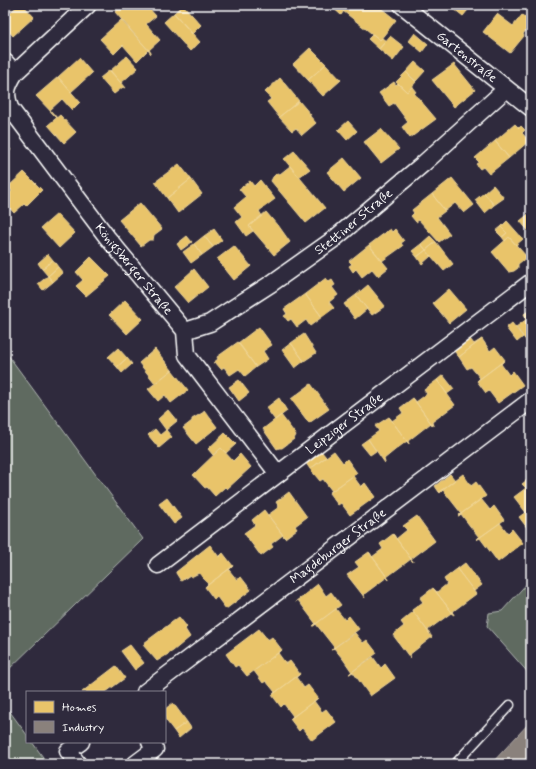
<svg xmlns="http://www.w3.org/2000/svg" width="536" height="769" viewBox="0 0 536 769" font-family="Mynerve,sans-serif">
	<rect width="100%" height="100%" fill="#2f2a3d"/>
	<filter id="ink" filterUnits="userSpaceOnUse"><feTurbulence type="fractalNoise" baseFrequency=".025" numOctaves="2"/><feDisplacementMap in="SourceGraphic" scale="8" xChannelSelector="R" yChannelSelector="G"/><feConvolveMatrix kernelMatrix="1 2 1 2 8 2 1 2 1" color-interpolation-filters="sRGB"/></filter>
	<g filter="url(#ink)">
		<path fill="#5f6b61" stroke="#afb5b0" d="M5 351 143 539 5 673Z
			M531 579V676L487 626 489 613 502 611Z
			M5 705 27 735V742H32L48 764H5Z"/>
		<path fill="#e9c46a" stroke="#f0d697" d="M19 5H23L34 17 13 36 5 27V17Z
			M123 5H146L156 16 146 24 160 40 149 50 151 53 115 12Z
			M183 5 201 25 192 34 174 13Z
			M332 5H348L341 15 331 6Z
			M348 5H377L396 20 380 40 343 11Z
			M449 5H472L463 16Z
			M174 13 200 42 190 51 164 22Z
			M497 14 513 26 522 15 531 22V24L523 34 524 36 510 53 483 32Z
			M121 20 151 53V54L148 50 137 61 123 45 114 54 100 39Z
			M415 33 428 44 422 52 409 41Z
			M373 34 380 40 382 38 386 41 379 49 368 39Z
			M390 36 404 47 393 61 379 49Z
			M310 48 326 64 308 80 293 64Z
			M127 56 138 68 121 83 110 71Z
			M79 58 92 73 71 92 58 77Z
			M415 62 425 71 416 81 406 72Z
			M326 64 341 80 323 96 308 80Z
			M454 64 475 90 454 107 432 80Z
			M110 70 125 88 123 87 114 94 100 78Z
			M406 72 416 82 407 92 396 82Z
			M58 77 80 102 72 110 62 99 50 110 57 118 36 96Z
			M280 78 299 101 279 117 267 102 271 99 265 92Z
			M394 82 396 85 398 83 407 92 412 87 416 92 414 93 436 119 410 138 402 127 408 122 394 103 389 106 379 93Z
			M299 101 311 115H309L316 123 302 135 296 128 292 131 279 117Z
			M60 115 76 132 64 143 48 125Z
			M348 121 357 131 347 140 338 130Z
			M515 124 519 128 521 126 525 130 522 133 529 141 509 158 495 141Z
			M381 129 399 149 381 163 364 142Z
			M495 141 509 158 489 174 483 167 480 169 476 164 479 162 475 158Z
			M5 143 11 150 5 155Z
			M294 151 310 169 299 177 284 159Z
			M344 158 361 178 344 192 327 172Z
			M179 164 191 179 167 198 155 182Z
			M290 166 325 208 306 223 271 181 273 177 277 173 280 174Z
			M24 172 42 190 26 206 24 204 14 213 5 203V197L12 191 8 187Z
			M452 178 474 205 464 213 455 203 445 211 432 194Z
			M191 179 202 194 178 213 167 198Z
			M260 180 275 199 259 211 262 216 249 226 253 231 246 236 236 222 242 217 234 207 246 197 239 189 250 181 254 186Z
			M493 185 504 198 494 205 484 193Z
			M484 193 494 205 485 213 475 200Z
			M432 194 445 211 437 217 450 234 439 242 419 220 416 222 411 216 414 213 412 210Z
			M140 203 162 229 154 235 153 240H149L141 246 119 220Z
			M266 212 277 225H278L290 242 274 255 249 226Z
			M531 212V234L520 221Z
			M57 214 75 233 59 248 41 228Z
			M507 221 523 239 516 245 509 237 505 241 502 237 507 233 501 227Z
			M501 227 507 233 502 237 496 231Z
			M214 229 222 240 213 247 204 236Z
			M390 229 392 232 395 229 404 241 401 243 403 246 382 261 369 245Z
			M187 236 192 242 181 250 177 244Z
			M204 236 213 247 202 255 194 244Z
			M430 236 436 242 426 250 421 244Z
			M509 237 527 257 518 264V268L514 271 509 272 492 252Z
			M436 242 453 264 444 271 426 250Z
			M194 244 202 255 191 263 183 252Z
			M421 244 426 250 417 257 412 251Z
			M369 245 388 268 378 276 372 269 362 277 356 269 353 272 349 266 352 264 349 261Z
			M234 246 251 266 234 280 217 259Z
			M426 250 431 256 422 264 417 257Z
			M48 254 53 260 42 269 38 263Z
			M91 257 110 276 86 296 76 286 83 280 76 272Z
			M53 260 58 267 48 276 42 269Z
			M58 267 63 273 53 282 48 276Z
			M194 269 208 287 188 303 174 287Z
			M48 276 53 282 43 290 38 284Z
			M326 278 329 282 332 280 335 285 332 287 338 295 329 302 334 308 322 317 305 294Z
			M368 285 385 306 372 315 356 295Z
			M449 289 466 309 449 323 433 303Z
			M305 294 322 317 310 326 306 320 297 327 291 319 288 321 284 316 287 314 284 309Z
			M356 295 367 309 355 319 344 304Z
			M125 300 143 319 127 334 109 315Z
			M531 309V347L516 327 527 319 524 314Z
			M512 323 523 337 517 342 506 328Z
			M259 327 272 345 263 351 268 359 256 367 238 343Z
			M304 334 316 353 304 361 291 343Z
			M470 339 474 344 482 339 459 357 454 351Z
			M482 339 490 351 495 347 505 360 477 381 480 378 471 367 467 369 459 357Z
			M238 342 256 367 245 376 239 369 230 375 224 367 221 369 215 362 213 363 218 359 217 357Z
			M291 343 304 361 295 368 282 350Z
			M118 348 127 358 117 367 108 357Z
			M155 349 172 370 155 383 139 363Z
			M127 358 132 364 122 373 117 367Z
			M505 360 501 364 509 375 513 371 523 385 498 403 489 391 486 393 477 381Z
			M172 370 188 390 171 403 165 395 158 401 148 389Z
			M443 375 454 389 447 394 437 380Z
			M239 380 249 393 239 401 229 387Z
			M437 380 455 405 432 422 433 426 413 398 416 402 427 394 424 390Z
			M311 384 329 409 309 423 291 399Z
			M279 398 287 411 275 420 266 408Z
			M413 398 433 426 431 423 408 441 409 444 389 417 392 421 403 413 400 408Z
			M168 410 177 421 166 430 158 419Z
			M204 410 217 427 196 444 183 428 192 421V419L204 412Z
			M281 415 296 435 294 439 282 448H279L277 449 263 429Z
			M389 417 409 444 407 441 395 450 384 459 385 463 368 439 379 431 375 426Z
			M155 429 160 435 166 430 172 437 159 448 148 435Z
			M225 433 236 444 226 453 221 448 213 455 208 449Z
			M368 439 376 451 370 455 361 444Z
			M221 448 233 461 240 454 251 467 227 489 225 487 215 496 207 487 205 488 193 475Z
			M321 451 326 457 310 469 306 463Z
			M334 451 343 463 347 459 357 473 329 493 332 491 323 479 320 481 310 469Z
			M450 474 455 480 439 492 435 486Z
			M463 474 471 486 476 482 486 496 458 516 461 513 443 490 440 493 439 492Z
			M353 476 361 487 365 483 375 497 350 515 341 503 338 505 329 493Z
			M531 477 530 516 531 519 514 497 526 488 522 484Z
			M289 492 307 517 295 526 297 529 285 538 268 515 279 507 276 502Z
			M167 498 182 518 174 524 159 504Z
			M481 499 490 510 494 506 504 520 476 540 479 537 470 526 461 514 458 516Z
			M264 510 285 538 283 535 271 544 273 547 261 556 244 533 255 525 252 520Z
			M526 512 531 519V533L519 517Z
			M417 516 435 541 411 559 413 562 393 534 396 539 407 530 403 526Z
			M500 523 508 533 512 529 523 543 498 562 480 538 476 540Z
			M393 534 413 562 411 559 387 577 389 580 369 552 372 557 383 549 380 544Z
			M210 545 219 557 223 553 233 566 205 587 208 584 199 573 191 577 190 575 181 581 176 573V572Z
			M369 552 389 580 387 577 363 595 365 598 347 575 359 567 355 562Z
			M465 563 482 585 474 591 457 569Z
			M233 566 229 570 237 580 241 577 251 590 226 609 217 597 214 599 205 587Z
			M457 569 476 594 452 612 454 615 433 588 437 592 447 584 444 579Z
			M318 584 326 596 331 592 341 605 313 626 316 624 298 600 295 602Z
			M433 588 454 615 451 613 428 630 430 634 412 610 423 602 420 598Z
			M336 609 345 620 349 616 359 629 331 650 334 647 316 624 313 626Z
			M412 610 432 637 409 655 410 658 393 635 404 626 401 622 413 612Z
			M179 617 187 627 185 629 190 637 173 651 157 661 143 645 145 644 144 643Z
			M259 629 268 640 272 637 282 650 247 676 238 665 235 667 226 654Z
			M355 633 363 643 367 640 377 653 349 674 352 672 343 659 334 648 331 650Z
			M130 645 144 663 135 670 121 651Z
			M282 650 278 653 286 664 290 661 300 674 272 695 275 692 266 681 263 683 254 671Z
			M373 657 381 668 385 664 395 678 370 696 353 672 349 674Z
			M116 666 125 678 106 692H82Z
			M300 674 296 677 304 688 308 685 318 698 290 719 293 716 284 704 281 707 272 695Z
			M318 698 314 701 322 712 326 709 336 722 312 740 302 728 299 731 290 719Z
			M173 703 187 722 174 731 165 719V709Z
			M187 722 191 728 179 738 174 731Z"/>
		<path fill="#8a817c" stroke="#ada7a3" d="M531 721V764H491Z"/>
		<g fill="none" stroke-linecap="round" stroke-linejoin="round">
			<defs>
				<path id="lane" d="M455 764 510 705"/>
				<g id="street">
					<path id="s1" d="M88 5 15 73C6 88 5 92 10 108L107 237 185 331 187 355 278 474"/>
					<path id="s2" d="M402 5 531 108"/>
					<path d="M5 62 15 73"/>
					<path id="s3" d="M185 331 210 323 272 283 334 239 423 164 506 89"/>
					<path id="s4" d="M158 565 531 282"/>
					<path id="s5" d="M145 692 531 400"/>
					<path d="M78 764 68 751 81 742"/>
					<path d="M135 764 155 749 150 742"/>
				</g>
			</defs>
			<use href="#lane" stroke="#fff" stroke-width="11"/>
			<use href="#street" stroke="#fff" stroke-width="19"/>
			<use href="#lane" stroke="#2f2a3d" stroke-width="8"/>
			<use href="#street" stroke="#2f2a3d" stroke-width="16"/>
		</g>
	</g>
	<g text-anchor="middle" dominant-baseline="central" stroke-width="4" stroke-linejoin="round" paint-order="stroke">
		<g font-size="13" fill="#fff" stroke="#2f2a3d">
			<text stroke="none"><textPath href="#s2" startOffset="83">Gartenstraße</textPath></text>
			<text stroke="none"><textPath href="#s3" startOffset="202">Stettiner Straße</textPath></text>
			<text stroke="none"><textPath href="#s1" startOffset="340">Königsberger Straße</textPath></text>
			<text stroke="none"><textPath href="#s4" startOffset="234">Leipziger Straße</textPath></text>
			<text stroke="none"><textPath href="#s5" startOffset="242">Magdeburger Straße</textPath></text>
		</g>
	</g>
	<rect width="536" height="769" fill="none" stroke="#2f2a3d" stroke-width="20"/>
	<rect x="10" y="10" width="516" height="749" fill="none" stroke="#fff" stroke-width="1.5" filter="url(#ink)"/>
	<rect x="26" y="691" width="140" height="52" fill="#2f2a3d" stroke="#827f8b"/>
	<rect x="34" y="701" width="20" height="12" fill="#e9c46a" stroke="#827f8b"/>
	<text x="62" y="711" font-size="12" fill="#ffffff">Homes</text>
	<rect x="34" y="721" width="20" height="12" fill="#8a817c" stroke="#827f8b"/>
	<text x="62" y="731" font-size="12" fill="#ffffff">Industry</text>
</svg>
